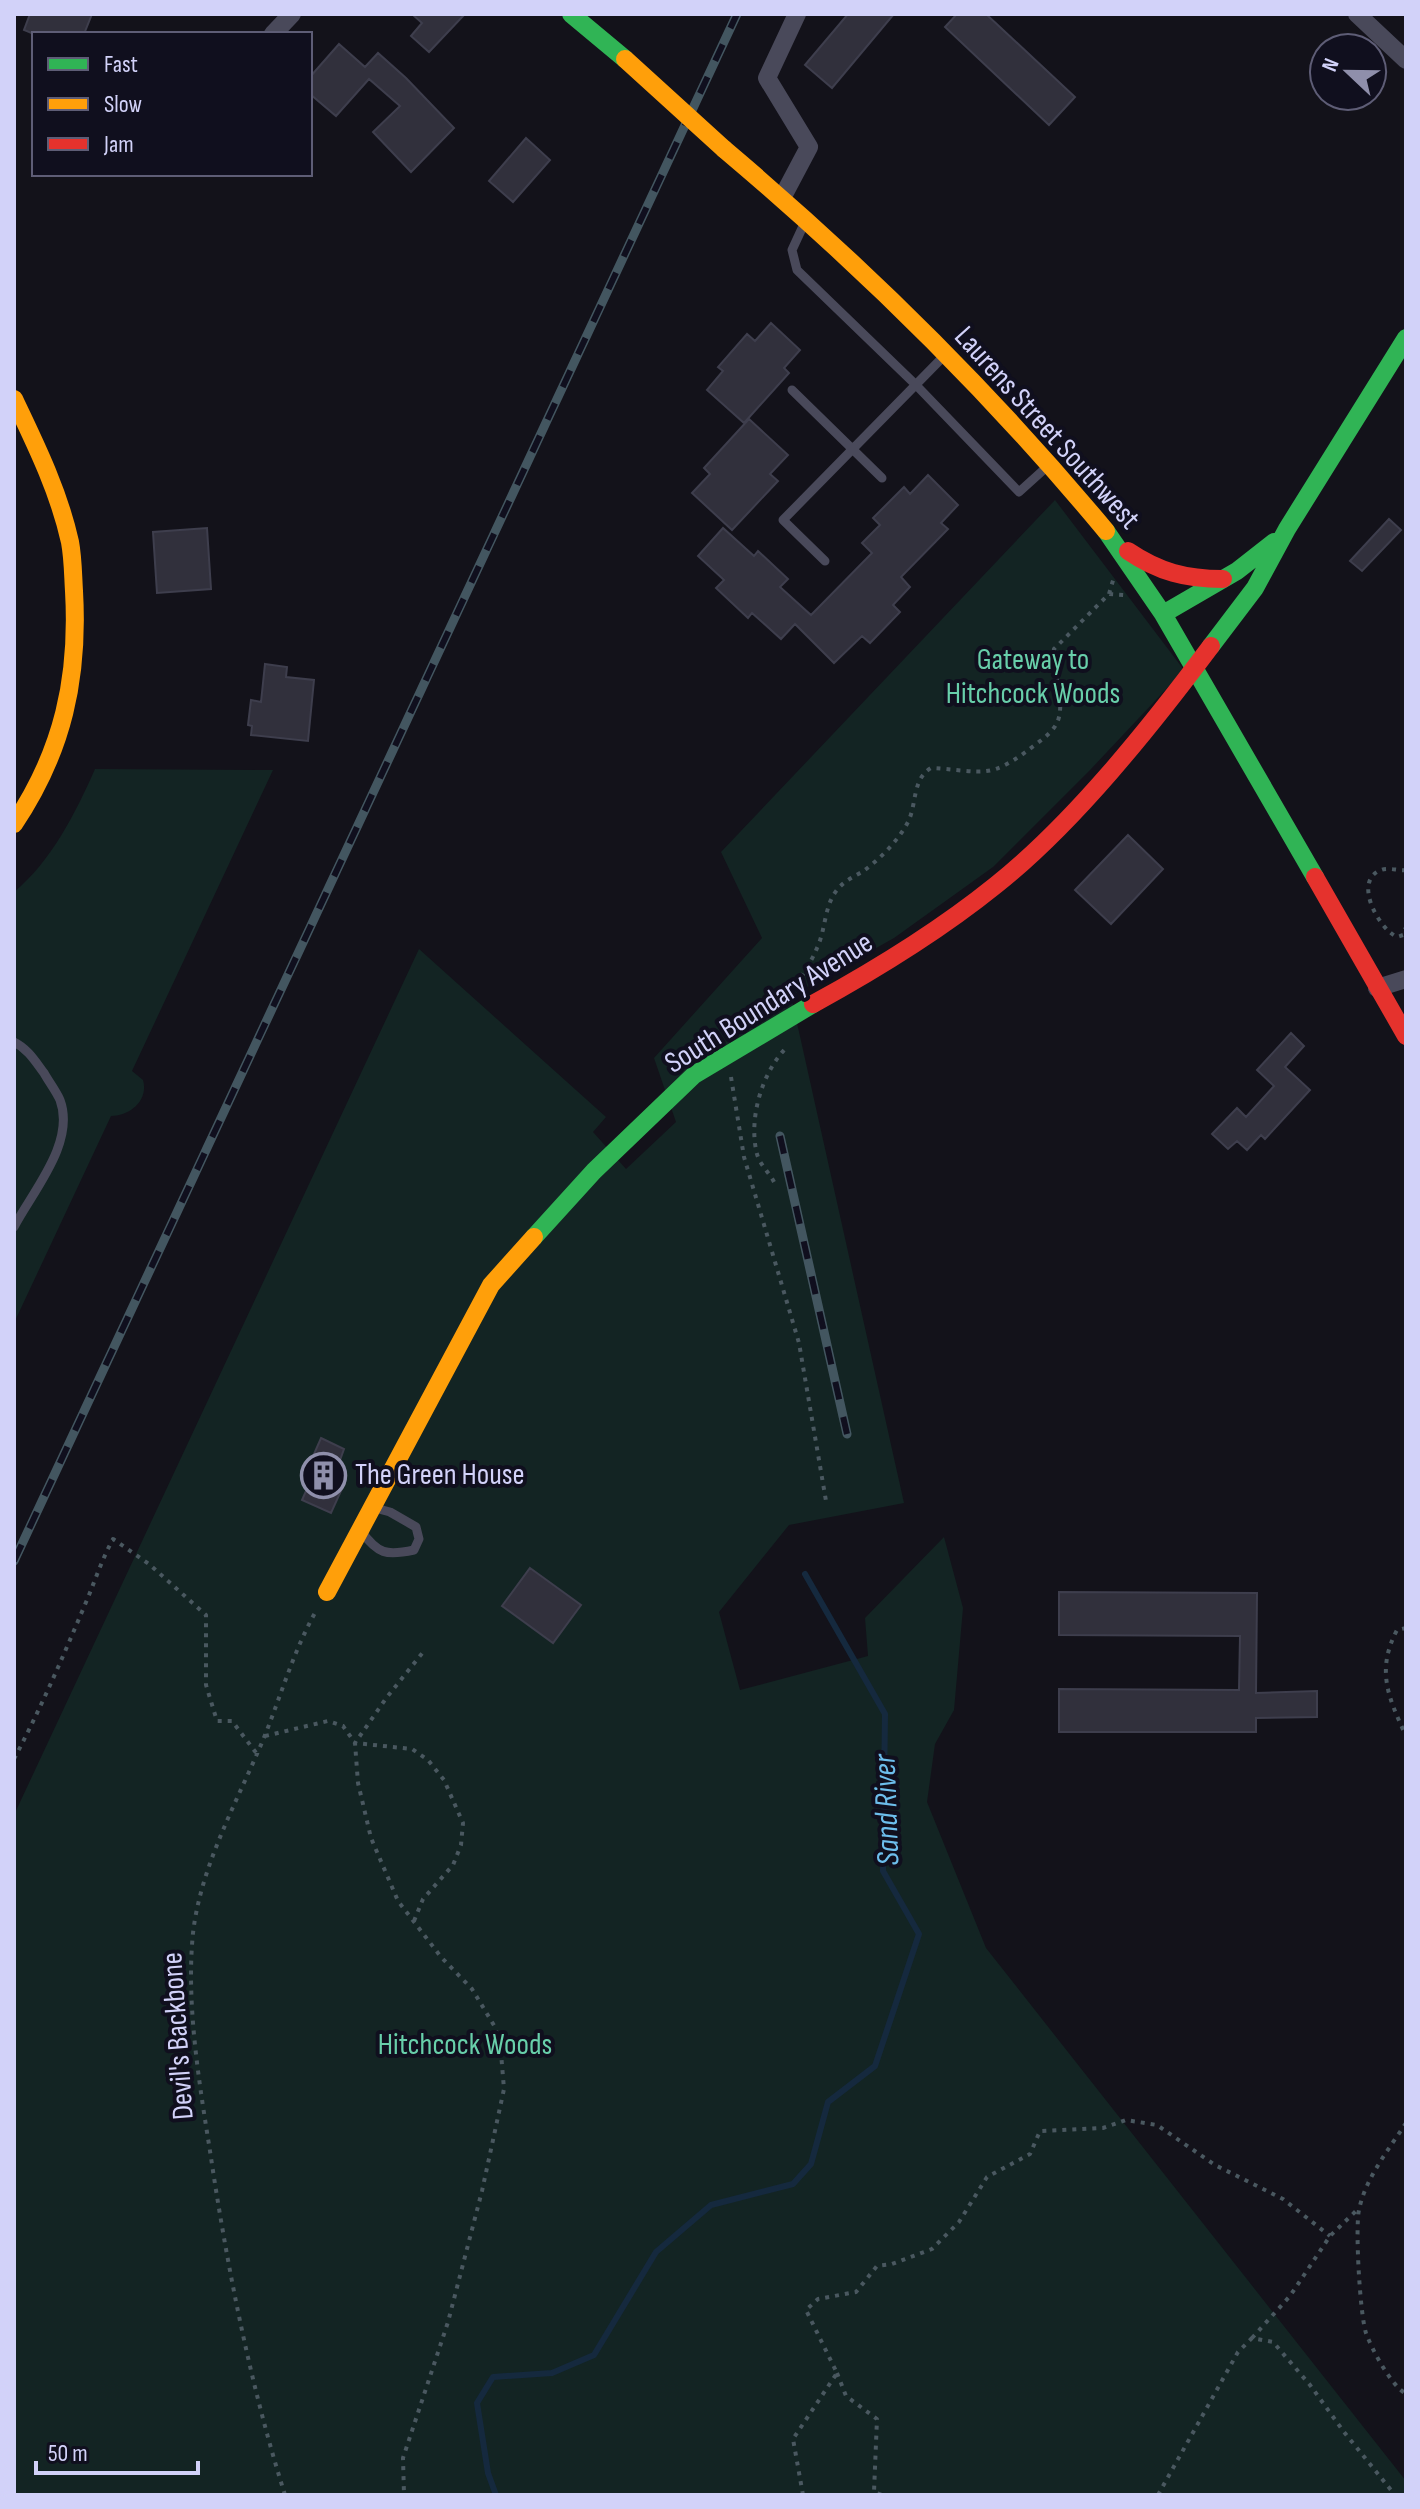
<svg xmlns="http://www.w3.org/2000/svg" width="1420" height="2509" viewBox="0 0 1420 2509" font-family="'Sofia Sans Condensed',sans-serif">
	<rect width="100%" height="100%" fill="#13121a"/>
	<path fill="#132423" d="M1055 500 1184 670 1091 769 993 867 894 938 791 996 904 1503 789 1525 719 1612 740 1690 868 1656 865 1618 944 1537 963 1608 954 1710 935 1744 927 1802 986 1948 1406 2481V2495H14V1815L419 949 606 1117 593 1132 626 1169 676 1122 654 1058 762 938 721 852Z
		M95 769 273 770 132 1071 143 1080C149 1101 129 1116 111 1116L14 1323V892C51 862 76 812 95 769Z"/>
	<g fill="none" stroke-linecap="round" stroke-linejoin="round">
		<path stroke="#15293e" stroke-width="6" d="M496 2495 488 2473 477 2403 493 2377 552 2373 594 2355 656 2252 711 2205 793 2184 811 2164 828 2102 875 2066 919 1934 883 1871 885 1714 805 1574"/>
	</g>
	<path fill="#31303c" stroke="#3e3e4d" stroke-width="2" d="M30 14H92L84 34H34L24 30Z
		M412 14H465L429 52 411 36 422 23Z
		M848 14H894L832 88 805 65Z
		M957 14H986L1075 97 1049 125 945 27Z
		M339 44 365 67 378 53 406 78 454 128 411 172 373 132 400 106 369 79 336 116 310 94V77Z
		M526 138 550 160 513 202 489 181Z
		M771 323 800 350 784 368 789 373 744 423 707 390 723 371 718 367 747 334 755 341Z
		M749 419 788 455 770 474 778 481 732 530 692 493 710 474 704 468Z
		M928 475 958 505 941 523 948 529 901 577 910 587 893 605 900 612 870 643 862 636 834 663 795 624 781 639 752 613 748 618 716 588 724 580 698 556 723 528 754 556 758 551 788 579 780 587 811 615 872 553 862 543 880 525 873 518 904 487 910 494Z
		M1389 519 1401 530 1362 571 1350 561Z
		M207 528 211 589 157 593 153 532Z
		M265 664 287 667 286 677 314 680 308 741 251 735 252 726 248 725 251 700 261 702Z
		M1128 835 1163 869 1111 924 1075 890Z
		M1291 1033 1304 1046 1285 1067 1310 1090 1265 1139 1261 1135 1247 1150 1237 1141 1228 1149 1212 1134 1237 1108 1246 1117 1274 1086 1257 1070Z
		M321 1438 344 1449 334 1477 345 1482 331 1513 302 1500 314 1473 307 1470Z
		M530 1568 581 1605 553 1643 502 1606Z
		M1059 1592 1257 1593 1256 1693 1317 1691V1717L1256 1718V1732H1059V1689L1239 1690 1240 1636 1059 1635Z"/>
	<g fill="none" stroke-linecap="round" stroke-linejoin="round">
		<path stroke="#4a5860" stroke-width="4" stroke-dasharray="4 6" stroke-linecap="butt" d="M1109 594 1114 577
			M1406 870C1398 871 1388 867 1381 870 1352 881 1379 929 1397 937L1403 935 1406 927
			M797 986C803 972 812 961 817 948 826 929 824 906 837 890 844 881 853 877 862 872 879 860 898 841 908 822 917 804 912 779 931 768 986 771 988 781 1035 745 1045 737 1056 730 1059 717 1064 696 1052 671 1054 649L1109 594 1125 595
			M731 1077 744 1157 799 1343 826 1501
			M774 1182C769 1172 760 1165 757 1154 748 1119 762 1071 788 1046
			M1406 1628 1397 1630C1376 1670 1388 1697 1406 1736
			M265 1736 328 1721 343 1726 355 1743 358 1783 371 1838 398 1901 441 1957 472 1989 495 2027 501 2053 504 2089 482 2191 448 2322 403 2458 404 2495
			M14 1759C40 1710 62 1659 84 1607 94 1584 101 1561 113 1539L149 1564 206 1615V1685L217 1721H232L257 1754
			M414 1921 423 1899 453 1865 461 1845 463 1823 444 1780 428 1760 412 1749 355 1743 387 1697 424 1651
			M1406 2123C1389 2149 1365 2179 1359 2210 1355 2228 1360 2315 1366 2333 1372 2350 1391 2385 1406 2394
			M1252 2338 1290 2296 1330 2236 1357 2210
			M837 2373 846 2396 877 2419 874 2492 882 2495
			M285 2495C250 2384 227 2266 210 2151 199 2082 186 2003 193 1933 201 1865 237 1802 263 1740 281 1696 293 1652 316 1611
			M803 2495 793 2439 837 2373 806 2310 818 2299 856 2292 877 2266 892 2264 932 2249 959 2222 987 2177 1030 2154 1040 2131 1103 2128 1126 2120 1157 2125 1215 2165 1283 2199 1330 2236
			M1158 2495 1238 2352 1252 2338 1273 2342 1310 2385 1344 2432 1395 2495"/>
		<path stroke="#49495a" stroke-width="9" d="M804 224 792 250 797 270 916 385 1019 492 1050 464
			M792 390 882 478
			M825 561 783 520 944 356
			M14 1042C28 1049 35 1061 44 1073 49 1082 56 1091 60 1100 76 1143 32 1192 14 1227
			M361 1531C378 1554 386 1556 414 1550L419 1539 416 1527 390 1512 375 1508"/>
		<path stroke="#49495a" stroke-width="18" d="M1357 14 1406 60
			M273 34 292 14
			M782 198 809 147 767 78 797 14
			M1377 988 1406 979"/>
		<path stroke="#30b455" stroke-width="18" d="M571 14 625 59
			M1106 531 1163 614 1315 877
			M1163 614 1237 571 1274 542
			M1211 646 1255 588 1287 529 1406 338
			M534 1237 594 1171 694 1075 813 1004"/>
		<path stroke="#ff9f0a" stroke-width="18" d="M724 149C859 263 993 395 1106 531
			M14 399C36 445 59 492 70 542 73 558 73 575 74 591 79 678 63 751 14 824
			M327 1592 491 1285 534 1237"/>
		<path stroke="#e5322d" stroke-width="18" d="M1128 551C1159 572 1186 579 1223 579
			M1315 877 1406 1036
			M813 1004C877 969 939 931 996 885 1074 823 1151 726 1211 646"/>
		<defs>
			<path id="rail" d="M780 1136 847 1434
				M14 1561 737 14"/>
		</defs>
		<use href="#rail" stroke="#435660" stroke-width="9"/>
		<use href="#rail" stroke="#100f1e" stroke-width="6" stroke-dasharray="18" stroke-linecap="butt"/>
		<path stroke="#ff9f0a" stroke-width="18" d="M625 59 724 149"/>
	</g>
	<defs>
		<symbol id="building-ring" viewBox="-11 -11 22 22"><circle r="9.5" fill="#100f1e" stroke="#8f8fab" stroke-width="1.5"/><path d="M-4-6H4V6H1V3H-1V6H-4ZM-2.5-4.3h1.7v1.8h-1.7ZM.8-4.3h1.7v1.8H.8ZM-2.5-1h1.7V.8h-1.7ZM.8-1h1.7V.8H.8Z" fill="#8f8fab"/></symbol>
	</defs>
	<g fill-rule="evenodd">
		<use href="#building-ring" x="298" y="1450" width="51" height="51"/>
	</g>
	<g text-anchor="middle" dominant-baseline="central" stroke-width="8" stroke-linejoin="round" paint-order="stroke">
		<g font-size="30" fill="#d2d2f9" stroke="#100f1e">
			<text transform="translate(1047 428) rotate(48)">Laurens Street Southwest</text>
			<text transform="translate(769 1003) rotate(-32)">South Boundary Avenue</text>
			<text transform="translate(178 2036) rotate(-94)">Devil's Backbone</text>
		</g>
		<g font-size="30" fill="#68cfaa" stroke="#100f1e">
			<text x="1033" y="660">Gateway to<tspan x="1033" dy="34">Hitchcock Woods</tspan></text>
			<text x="465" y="2045">Hitchcock Woods</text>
		</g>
		<g font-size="30" fill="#d2d2f9" stroke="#100f1e" text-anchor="start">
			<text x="355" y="1475">The Green House</text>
		</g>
		<g font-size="32" font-style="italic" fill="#6dbeec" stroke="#100f1e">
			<text transform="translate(887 1810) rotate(-92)">Sand River</text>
		</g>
	</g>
	<rect width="1420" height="2509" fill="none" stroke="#d2d2f9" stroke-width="32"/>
	<rect x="32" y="32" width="280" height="144" fill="#100f1e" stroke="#5e5d76" stroke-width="2"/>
	<rect x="48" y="58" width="40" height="12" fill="#30b455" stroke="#5e5d76" stroke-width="2"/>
	<text x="104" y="72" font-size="24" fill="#d2d2f9">Fast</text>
	<rect x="48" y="98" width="40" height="12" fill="#ff9f0a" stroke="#5e5d76" stroke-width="2"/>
	<text x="104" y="112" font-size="24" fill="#d2d2f9">Slow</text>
	<rect x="48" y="138" width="40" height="12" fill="#e5322d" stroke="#5e5d76" stroke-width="2"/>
	<text x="104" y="152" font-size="24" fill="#d2d2f9">Jam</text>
	<g transform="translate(1348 72) rotate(292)"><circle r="38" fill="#100f1e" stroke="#5e5d76" stroke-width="2"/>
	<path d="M0-6L14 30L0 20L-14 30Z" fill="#8f8fab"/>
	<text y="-12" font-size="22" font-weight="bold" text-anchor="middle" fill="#d2d2f9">N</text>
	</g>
	<path d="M36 2461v12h162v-12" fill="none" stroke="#d2d2f9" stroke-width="4"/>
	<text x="48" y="2461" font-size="24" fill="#d2d2f9" stroke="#100f1e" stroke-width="6" paint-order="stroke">50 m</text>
</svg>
